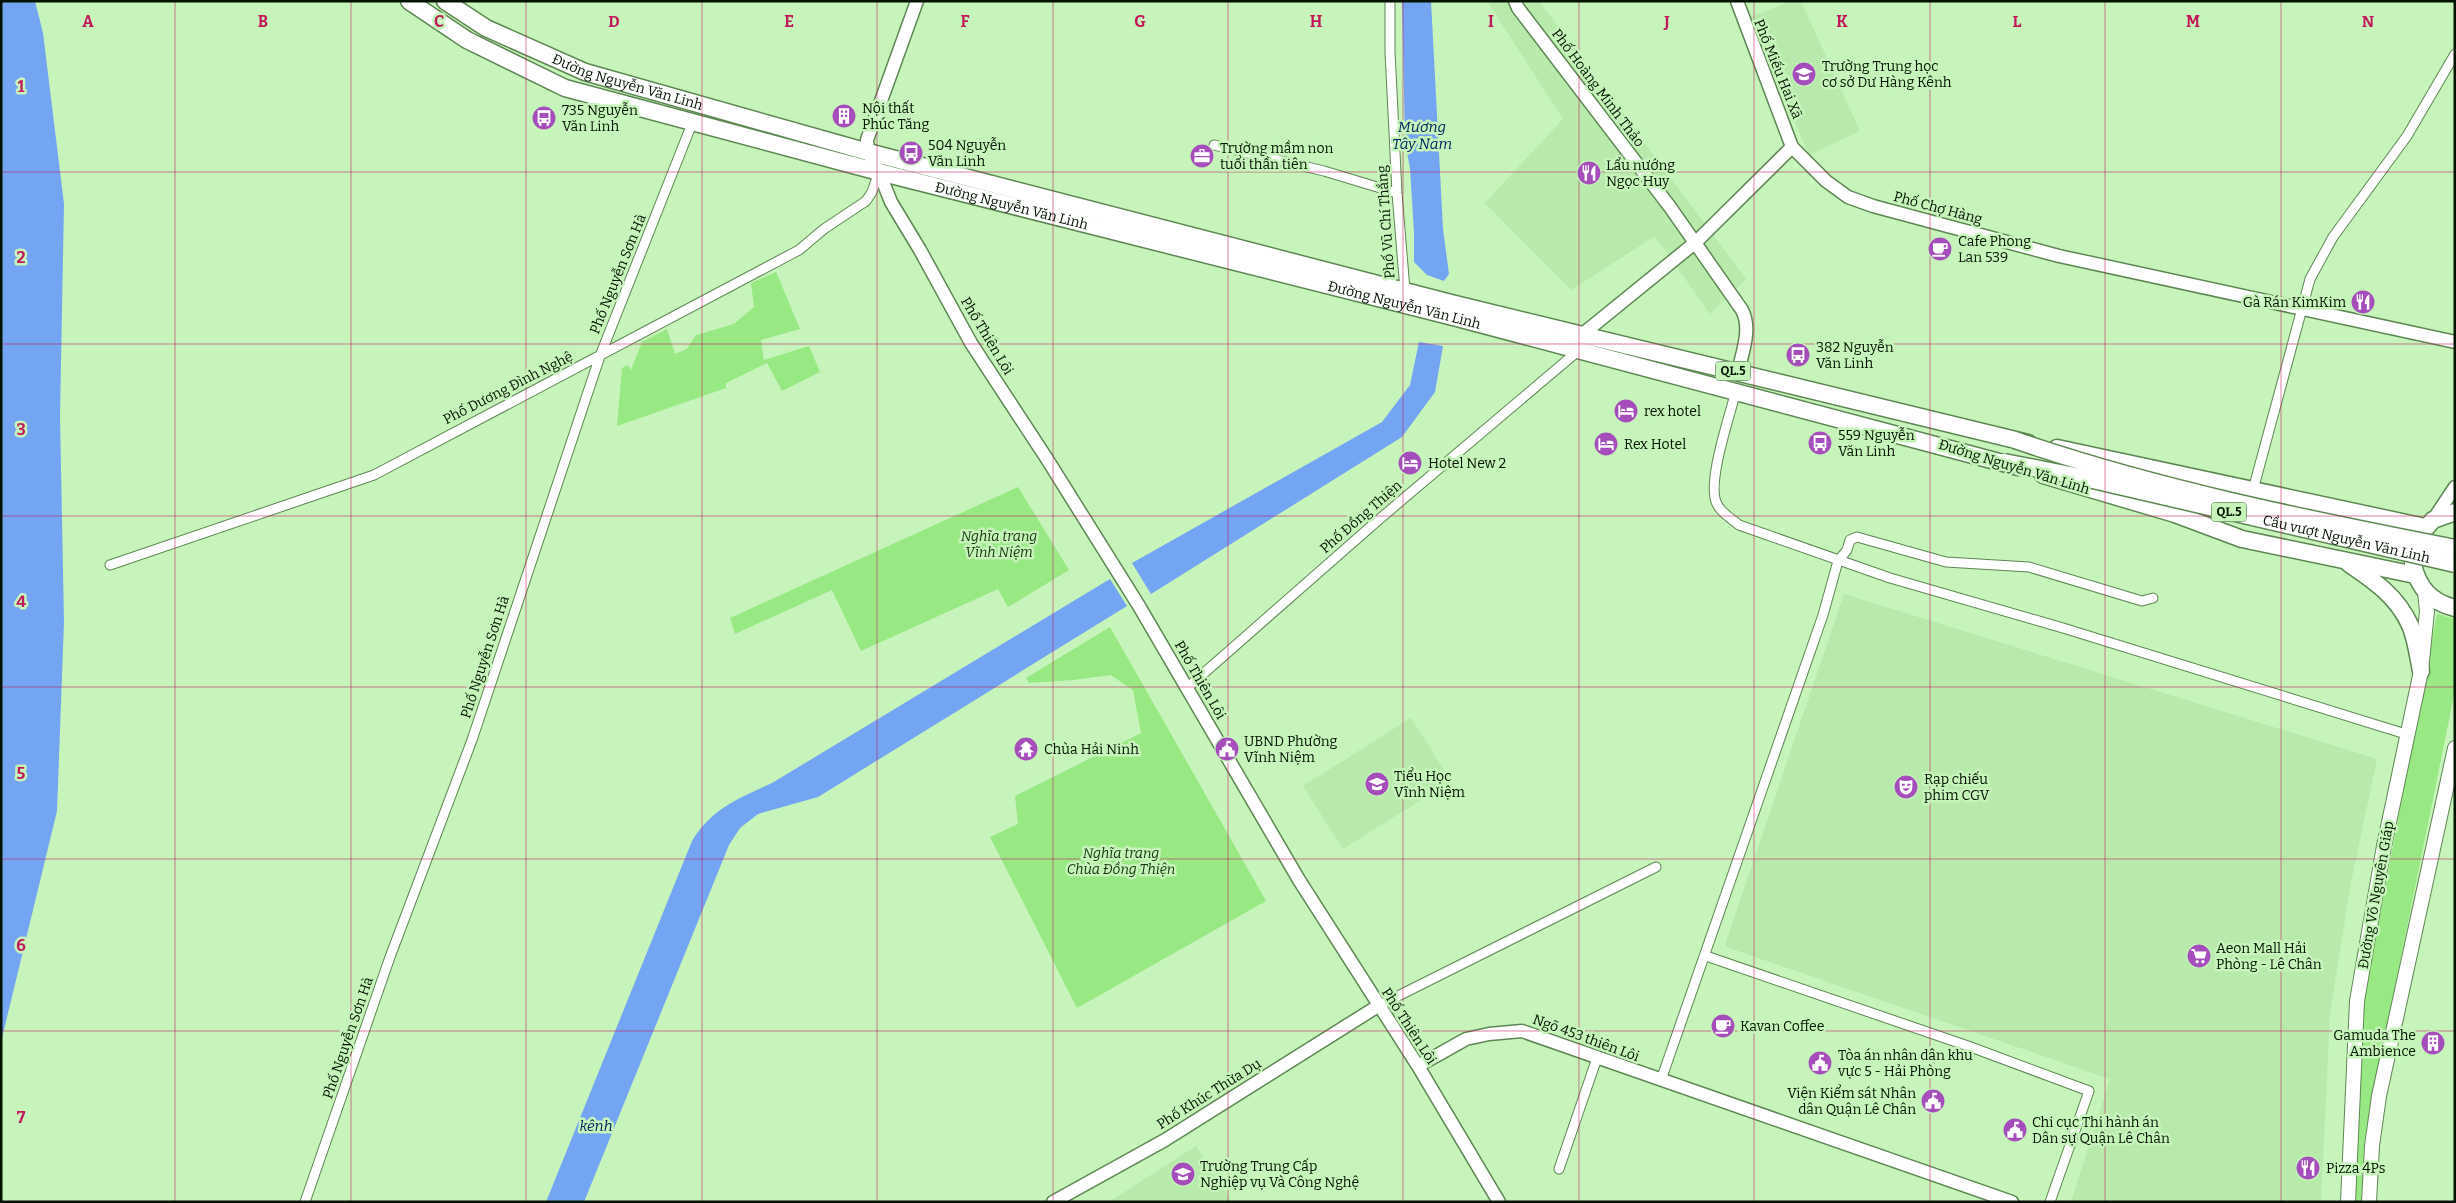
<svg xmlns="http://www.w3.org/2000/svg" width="2456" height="1203" viewBox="0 0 2456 1203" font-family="Bitter,serif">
	<rect width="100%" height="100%" fill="#c6f4ba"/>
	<path fill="#b7eaab" d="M1487 1H1539L1746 279 1710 314 1655 236 1571 290 1485 203 1563 119Z
		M1792 1H1801L1860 131 1809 155 1750 17Z
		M1844 594 2377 759 2351 882 2330 1013 2321 1202H2071L2110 1079 1729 948 1725 945Z
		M1411 718 1451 781 1343 849 1303 786Z
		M1196 1146 1232 1202H1109Z"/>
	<path fill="#98e883" d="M776 272 800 329 761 340 764 360 809 346 820 372 782 391 767 363 726 383V388L617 426 622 368 628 365 631 370 642 342 667 329 675 354 687 349 696 335 734 324 754 307 751 283Z
		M1018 487 1069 570 1008 607 998 589 861 651 832 590 735 634 730 618Z
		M2437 614 2455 619V690L2369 1115 2364 1144 2361 1202H2355L2361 1015Z
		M1110 627 1266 901 1077 1008 990 837 1018 824 1015 796 1141 733 1133 690 1111 675 1073 680 1029 683 1026 678Z"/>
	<path fill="#74a5f3" d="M1 1H35L43 33 64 204 60 416 64 622 57 811 1 1042Z
		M1402 1H1431L1443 229 1449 274 1444 281 1427 275 1414 262V233L1410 168 1405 142Z
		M1419 342 1443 346 1435 392 1402 437 1151 594 1132 563 1382 422 1410 385Z
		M1110 579 1127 606 818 797 758 814 740 828 729 845 584 1202H546L692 841C712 808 738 799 772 783Z"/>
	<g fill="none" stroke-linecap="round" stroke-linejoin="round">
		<defs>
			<path id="street" d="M1390 1V52L1397 193 1405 290
				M1214 145 1324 171 1397 193
				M1736 391C1730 415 1706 484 1717 504 1721 513 1732 519 1739 525L1890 578 2063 628 2409 735
				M2253 490 2310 279 2333 237 2407 136 2455 54
				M110 565 374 475 799 250 824 229 866 201 872 192 879 172
				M1187 688 1376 522 1578 351
				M1706 956 1968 1046 2089 1091 2050 1202
				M1378 1006 1656 867
				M1661 1080 1823 615 1838 561 1847 550 1850 540 1857 537 1946 562 2029 567 2142 601 2153 598
				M1559 1169 1597 1058
				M305 1202 390 957 472 740 600 356 693 121"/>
			<path id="secondary" d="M917 1 867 140 868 152 879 172 891 202 920 250 971 343 1047 459 1139 606 1299 880 1418 1066 1499 1202
				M1515 1 1518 8 1670 207 1742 310C1752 329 1742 353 1738 372
				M1737 1 1792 147 1826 181 1848 197 1873 206 2059 256 2455 342
				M1584 333 1696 242 1792 147
				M2433 520 2455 487
				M1418 1066 1466 1039 1489 1034 1522 1031 2012 1202
				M1053 1202 1165 1140 1378 1006"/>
			<path id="primary" d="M2348 1202 2357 1001 2384 846 2421 671 2427 611 2425 592
				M2369 1202 2372 1146 2379 1096 2455 748"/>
			<g id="highway">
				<path id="s1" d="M409 1 467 40 565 88 879 172 1457 318 2018 467"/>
				<path id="s2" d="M445 1 486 28 585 72 868 152 1451 303 2028 443"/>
				<path d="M2057 448 2425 527"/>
				<path d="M2043 475 2175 514 2242 539 2415 575"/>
				<path d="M2419 536 2433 520 2455 512"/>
				<path d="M2348 563C2373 580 2397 596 2410 625 2416 639 2418 656 2421 671"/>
				<path d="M2413 564C2418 588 2431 602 2455 608"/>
			</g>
		</defs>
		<use href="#street" stroke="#5d8752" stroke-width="11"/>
		<use href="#secondary" stroke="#5d8752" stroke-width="15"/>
		<use href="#primary" stroke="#5d8752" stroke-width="16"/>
		<use href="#highway" stroke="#5d8752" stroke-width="19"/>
		<use href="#street" stroke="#fff" stroke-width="9"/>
		<use href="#secondary" stroke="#fff" stroke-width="12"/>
		<use href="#primary" stroke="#fff" stroke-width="14"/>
		<use href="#highway" stroke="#fff" stroke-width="16"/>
		<defs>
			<g id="highway-bridge">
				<path d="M2015 440C2158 489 2307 519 2455 548"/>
				<path id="s3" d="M2004 462 2080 477 2455 564"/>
			</g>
		</defs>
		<use href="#highway-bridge" stroke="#5d8752" stroke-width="19" stroke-linecap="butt"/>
		<use href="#highway-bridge" stroke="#fff" stroke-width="16"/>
	</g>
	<path fill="none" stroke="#c2185b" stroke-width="1" stroke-opacity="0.55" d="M175 1V1202M351 1V1202M526 1V1202M702 1V1202M877 1V1202M1053 1V1202M1228 1V1202M1403 1V1202M1579 1V1202M1754 1V1202M1930 1V1202M2105 1V1202M2281 1V1202M1 172H2455M1 344H2455M1 516H2455M1 687H2455M1 859H2455M1 1031H2455"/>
	<defs>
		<symbol id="school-disc" viewBox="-11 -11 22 22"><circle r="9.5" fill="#a54ebb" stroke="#c6f4ba"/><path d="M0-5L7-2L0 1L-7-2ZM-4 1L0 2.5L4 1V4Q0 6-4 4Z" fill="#fff"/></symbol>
		<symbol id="building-disc" viewBox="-11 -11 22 22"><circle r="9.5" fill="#a54ebb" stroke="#c6f4ba"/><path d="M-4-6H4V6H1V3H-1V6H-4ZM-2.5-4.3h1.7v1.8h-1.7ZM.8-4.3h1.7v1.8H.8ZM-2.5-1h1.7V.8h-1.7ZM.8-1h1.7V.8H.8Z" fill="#fff"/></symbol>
		<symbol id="bus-disc" viewBox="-11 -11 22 22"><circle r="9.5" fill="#a54ebb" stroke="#c6f4ba"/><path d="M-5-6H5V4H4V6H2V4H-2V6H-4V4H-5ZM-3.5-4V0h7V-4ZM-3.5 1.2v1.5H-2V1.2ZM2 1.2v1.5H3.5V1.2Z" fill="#fff"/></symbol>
		<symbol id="office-disc" viewBox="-11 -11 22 22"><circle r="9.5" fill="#a54ebb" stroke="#c6f4ba"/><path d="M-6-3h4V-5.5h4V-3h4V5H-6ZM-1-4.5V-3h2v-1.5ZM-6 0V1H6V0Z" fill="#fff"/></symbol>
		<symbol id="restaurant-disc" viewBox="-11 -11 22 22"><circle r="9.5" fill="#a54ebb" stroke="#c6f4ba"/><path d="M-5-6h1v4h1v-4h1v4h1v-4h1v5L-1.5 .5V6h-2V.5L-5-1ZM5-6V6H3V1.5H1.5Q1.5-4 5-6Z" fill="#fff"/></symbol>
		<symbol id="cafe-disc" viewBox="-11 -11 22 22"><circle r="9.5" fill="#a54ebb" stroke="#c6f4ba"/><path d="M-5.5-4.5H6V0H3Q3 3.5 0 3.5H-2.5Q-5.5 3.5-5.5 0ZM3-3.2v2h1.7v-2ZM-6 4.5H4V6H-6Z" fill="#fff"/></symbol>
		<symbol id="hotel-disc" viewBox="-11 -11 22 22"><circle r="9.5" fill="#a54ebb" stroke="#c6f4ba"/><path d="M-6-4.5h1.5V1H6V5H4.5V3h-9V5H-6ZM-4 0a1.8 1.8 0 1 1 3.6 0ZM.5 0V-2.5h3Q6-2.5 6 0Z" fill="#fff"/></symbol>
		<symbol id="temple-disc" viewBox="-11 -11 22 22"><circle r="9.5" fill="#a54ebb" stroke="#c6f4ba"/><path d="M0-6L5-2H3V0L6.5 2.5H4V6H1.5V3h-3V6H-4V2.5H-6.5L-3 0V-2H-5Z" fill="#fff"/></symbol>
		<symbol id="civic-disc" viewBox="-11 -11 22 22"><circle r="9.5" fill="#a54ebb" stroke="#c6f4ba"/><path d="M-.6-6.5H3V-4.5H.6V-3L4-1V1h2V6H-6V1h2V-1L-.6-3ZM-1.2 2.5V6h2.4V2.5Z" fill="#fff"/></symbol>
		<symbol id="theatre-disc" viewBox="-11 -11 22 22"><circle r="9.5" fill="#a54ebb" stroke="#c6f4ba"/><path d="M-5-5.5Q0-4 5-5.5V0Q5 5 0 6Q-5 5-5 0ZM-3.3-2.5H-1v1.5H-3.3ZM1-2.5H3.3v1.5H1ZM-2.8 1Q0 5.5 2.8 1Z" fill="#fff"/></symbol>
		<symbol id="supermarket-disc" viewBox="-11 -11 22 22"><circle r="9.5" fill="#a54ebb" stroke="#c6f4ba"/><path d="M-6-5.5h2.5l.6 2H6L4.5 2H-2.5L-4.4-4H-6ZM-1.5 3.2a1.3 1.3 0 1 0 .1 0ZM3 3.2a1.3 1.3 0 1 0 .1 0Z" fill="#fff"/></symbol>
		<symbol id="university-disc" viewBox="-11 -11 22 22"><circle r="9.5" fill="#a54ebb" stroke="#c6f4ba"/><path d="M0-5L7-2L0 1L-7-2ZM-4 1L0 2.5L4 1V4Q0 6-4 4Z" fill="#fff"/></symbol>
	</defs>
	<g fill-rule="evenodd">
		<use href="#school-disc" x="1790" y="60" width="28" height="28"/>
		<use href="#building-disc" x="830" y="102" width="28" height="28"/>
		<use href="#bus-disc" x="530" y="104" width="28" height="28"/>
		<use href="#bus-disc" x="897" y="139" width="28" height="28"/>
		<use href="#office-disc" x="1188" y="142" width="28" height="28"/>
		<use href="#restaurant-disc" x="1575" y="159" width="28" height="28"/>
		<use href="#cafe-disc" x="1926" y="235" width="28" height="28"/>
		<use href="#restaurant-disc" x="2349" y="288" width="28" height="28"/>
		<use href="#bus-disc" x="1784" y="341" width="28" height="28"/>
		<use href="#hotel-disc" x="1612" y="397" width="28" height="28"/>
		<use href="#bus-disc" x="1806" y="429" width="28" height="28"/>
		<use href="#hotel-disc" x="1592" y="430" width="28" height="28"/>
		<use href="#hotel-disc" x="1396" y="449" width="28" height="28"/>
		<use href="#temple-disc" x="1012" y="735" width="28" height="28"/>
		<use href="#civic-disc" x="1213" y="735" width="28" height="28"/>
		<use href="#school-disc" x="1363" y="770" width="28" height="28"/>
		<use href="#theatre-disc" x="1892" y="773" width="28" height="28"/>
		<use href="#supermarket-disc" x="2185" y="942" width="28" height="28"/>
		<use href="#cafe-disc" x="1709" y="1012" width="28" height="28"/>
		<use href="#building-disc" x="2419" y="1029" width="28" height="28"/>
		<use href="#civic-disc" x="1806" y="1049" width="28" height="28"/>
		<use href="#civic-disc" x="1919" y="1087" width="28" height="28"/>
		<use href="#civic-disc" x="2001" y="1116" width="28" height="28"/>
		<use href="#restaurant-disc" x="2294" y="1154" width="28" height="28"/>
		<use href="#university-disc" x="1169" y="1160" width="28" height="28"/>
	</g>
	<g text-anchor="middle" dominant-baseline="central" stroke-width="5" stroke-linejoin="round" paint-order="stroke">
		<g fill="#c6f4ba" stroke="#3e5638" stroke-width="1">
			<rect x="1715.5" y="361.5" width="35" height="19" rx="4"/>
			<rect x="2211.5" y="502.5" width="35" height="19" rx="4"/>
		</g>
		<g font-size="12" font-weight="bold" fill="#041201">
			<text x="1733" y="371">QL.5</text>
			<text x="2229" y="512">QL.5</text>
		</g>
		<g font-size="14" fill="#041201" stroke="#c6f4ba" text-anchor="start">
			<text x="1822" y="66">Trường Trung học<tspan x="1822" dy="16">cơ sở Dư Hàng Kênh</tspan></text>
			<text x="862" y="108">Nội thất<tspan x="862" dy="16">Phúc Tăng</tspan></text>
			<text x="562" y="110">735 Nguyễn<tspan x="562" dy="16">Văn Linh</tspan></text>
			<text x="928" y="145">504 Nguyễn<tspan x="928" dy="16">Văn Linh</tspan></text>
			<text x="1220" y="148">Trường mầm non<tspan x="1220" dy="16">tuổi thần tiên</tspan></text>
			<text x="1606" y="165">Lẩu nướng<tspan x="1606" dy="16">Ngọc Huy</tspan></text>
			<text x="1958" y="241">Cafe Phong<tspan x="1958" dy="16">Lan 539</tspan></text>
			<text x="2346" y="302" text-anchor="end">Gà Rán KimKim</text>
			<text x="1816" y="347">382 Nguyễn<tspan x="1816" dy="16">Văn Linh</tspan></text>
			<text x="1644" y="411">rex hotel</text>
			<text x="1838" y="435">559 Nguyễn<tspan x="1838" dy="16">Văn Linh</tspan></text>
			<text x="1624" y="444">Rex Hotel</text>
			<text x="1428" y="463">Hotel New 2</text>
			<text x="1244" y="741">UBND Phường<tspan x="1244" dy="16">Vĩnh Niệm</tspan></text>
			<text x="1044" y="749">Chùa Hải Ninh</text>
			<text x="1394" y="776">Tiểu Học<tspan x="1394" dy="16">Vĩnh Niệm</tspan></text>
			<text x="1924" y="779">Rạp chiếu<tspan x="1924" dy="16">phim CGV</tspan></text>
			<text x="2216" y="948">Aeon Mall Hải<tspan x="2216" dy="16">Phòng - Lê Chân</tspan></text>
			<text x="1740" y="1026">Kavan Coffee</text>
			<text x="2416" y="1035" text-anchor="end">Gamuda The<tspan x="2416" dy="16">Ambience</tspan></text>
			<text x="1838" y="1055">Tòa án nhân dân khu<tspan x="1838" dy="16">vực 5 - Hải Phòng</tspan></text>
			<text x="1916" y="1093" text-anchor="end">Viện Kiểm sát Nhân<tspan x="1916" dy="16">dân Quận Lê Chân</tspan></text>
			<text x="2032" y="1122">Chi cục Thi hành án<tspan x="2032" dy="16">Dân sự Quận Lê Chân</tspan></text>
			<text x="1200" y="1166">Trường Trung Cấp<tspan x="1200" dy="16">Nghiệp vụ Và Công Nghệ</tspan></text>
			<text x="2326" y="1168">Pizza 4Ps</text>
		</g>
		<g font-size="14" fill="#041201" stroke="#c6f4ba">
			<text transform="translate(1778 69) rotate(68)">Phố Miếu Hai Xã</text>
			<text stroke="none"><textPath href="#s2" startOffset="201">Đường Nguyễn Văn Linh</textPath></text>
			<text transform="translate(1598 88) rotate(53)">Phố Hoàng Minh Thảo</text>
			<text stroke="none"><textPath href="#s1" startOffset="641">Đường Nguyễn Văn Linh</textPath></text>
			<text transform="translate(1938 208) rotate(15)">Phố Chợ Hàng</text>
			<text transform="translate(1386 222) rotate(-94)">Phố Vũ Chí Thắng</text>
			<text transform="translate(618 274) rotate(-68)">Phố Nguyễn Sơn Hà</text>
			<text stroke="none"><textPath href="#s1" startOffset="1046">Đường Nguyễn Văn Linh</textPath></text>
			<text transform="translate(987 336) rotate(59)">Phố Thiên Lôi</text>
			<text transform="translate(508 388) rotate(-27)">Phố Dương Đình Nghệ</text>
			<text transform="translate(2014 467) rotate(17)">Đường Nguyễn Văn Linh</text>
			<text transform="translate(1361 517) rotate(-41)">Phố Đồng Thiện</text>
			<text stroke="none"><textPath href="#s3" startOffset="351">Cầu vượt Nguyễn Văn Linh</textPath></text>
			<text transform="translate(485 657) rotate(-72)">Phố Nguyễn Sơn Hà</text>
			<text transform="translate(1200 680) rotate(60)">Phố Thiên Lôi</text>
			<text transform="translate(2376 895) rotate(-80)">Đường Võ Nguyên Giáp</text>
			<text transform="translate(1409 1026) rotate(57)">Phố Thiên Lôi</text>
			<text transform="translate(348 1038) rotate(-71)">Phố Nguyễn Sơn Hà</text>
			<text transform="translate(1586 1038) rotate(20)">Ngõ 453 thiên Lôi</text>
			<text transform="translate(1209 1094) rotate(-32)">Phố Khúc Thừa Dụ</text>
		</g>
		<g font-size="14" font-style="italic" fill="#15340b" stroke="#c6f4ba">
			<text x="999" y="536">Nghĩa trang<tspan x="999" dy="16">Vĩnh Niệm</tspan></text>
			<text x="1121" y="853">Nghĩa trang<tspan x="1121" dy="16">Chùa Đồng Thiện</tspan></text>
		</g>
		<g font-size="15" font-style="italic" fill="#002560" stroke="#c6f4ba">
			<text x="1422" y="127">Mương<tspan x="1422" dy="17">Tây Nam</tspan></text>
			<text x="596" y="1126">kênh</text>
		</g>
	</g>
	<g font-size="16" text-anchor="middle" font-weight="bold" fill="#c2185b" stroke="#c6f4ba" stroke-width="5" stroke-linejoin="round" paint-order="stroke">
		<text x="88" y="27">A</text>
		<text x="263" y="27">B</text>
		<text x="439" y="27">C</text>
		<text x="614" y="27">D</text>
		<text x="789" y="27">E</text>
		<text x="965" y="27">F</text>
		<text x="1140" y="27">G</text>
		<text x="1316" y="27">H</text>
		<text x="1491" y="27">I</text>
		<text x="1667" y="27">J</text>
		<text x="1842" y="27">K</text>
		<text x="2017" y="27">L</text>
		<text x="2193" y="27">M</text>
		<text x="2368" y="27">N</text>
		<text x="21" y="92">1</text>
		<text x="21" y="263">2</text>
		<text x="21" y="435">3</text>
		<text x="21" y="607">4</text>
		<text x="21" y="779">5</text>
		<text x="21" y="951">6</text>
		<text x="21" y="1123">7</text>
	</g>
	<rect width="2456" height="1203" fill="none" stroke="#041201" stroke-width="5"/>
</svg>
